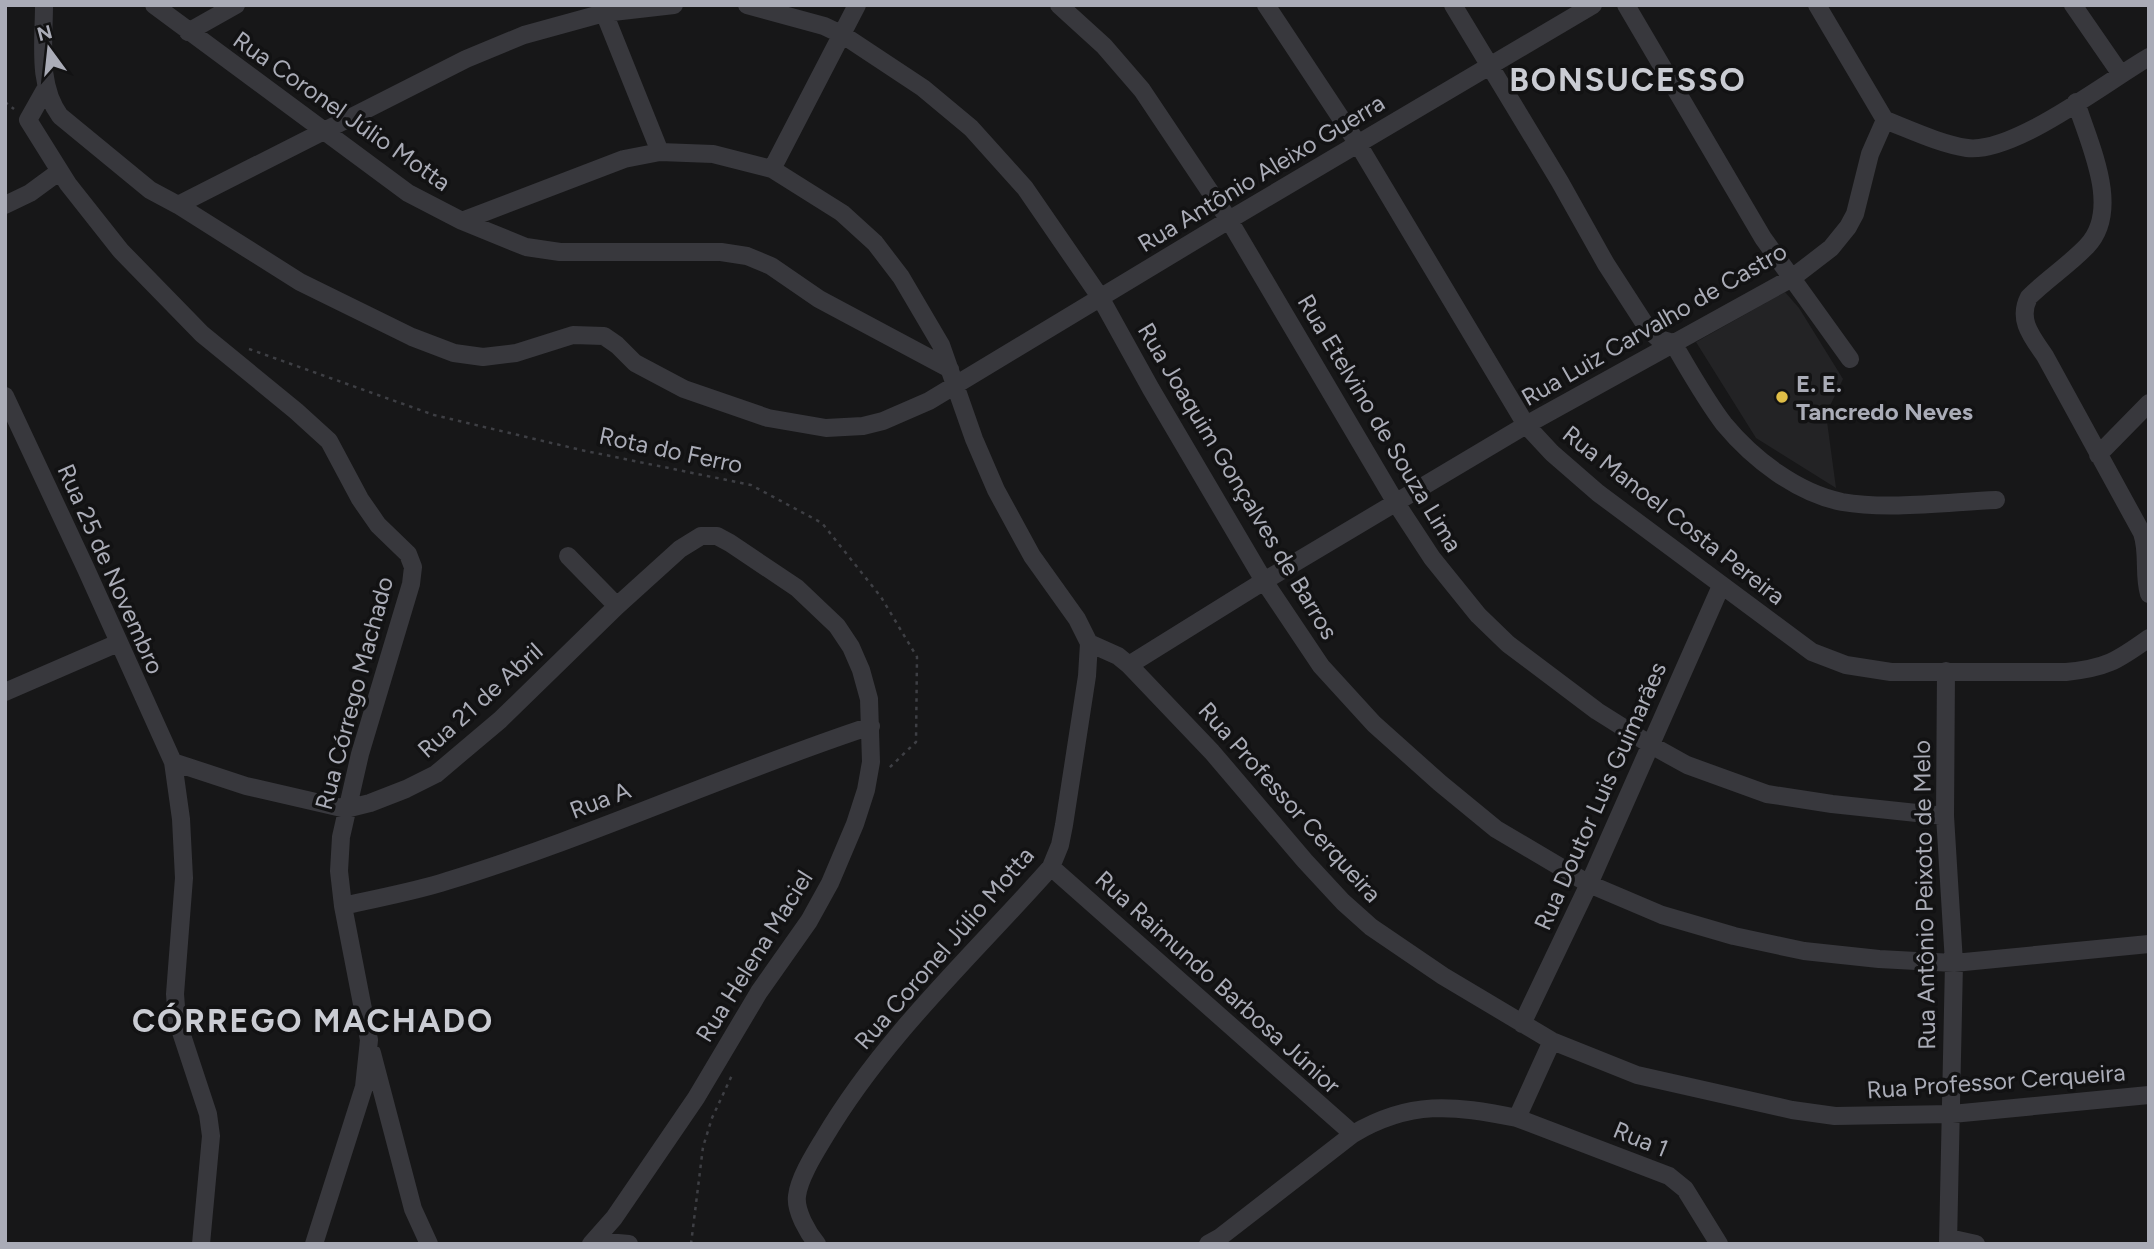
<svg xmlns="http://www.w3.org/2000/svg" width="2154" height="1249" viewBox="0 0 2154 1249" font-family="Figtree,sans-serif">
	<rect width="100%" height="100%" fill="#171718"/>
	<path fill="#232325" d="M1785 292 1799 308 1843 379 1826 414 1836 488 1756 438 1696 342Z"/>
	<g fill="none" stroke-linecap="round" stroke-linejoin="round">
		<path stroke="#3e3f44" stroke-width="2.5" stroke-dasharray="3.5 5" stroke-linecap="butt" d="M5 102 14 109
			M249 349 434 415 581 450 751 485 822 523 881 597 917 657 916 742 887 770
			M691 1244 703 1147 712 1118 733 1073"/>
		<path stroke="#38383d" stroke-width="18" d="M44 5C44 42 37 85 60 116L150 190 178 205 300 282 412 337 454 353 483 357 516 353 573 335 604 336 617 345 635 363 684 389 768 418 826 428 863 426 883 421 929 401 1229 220 1593 5
			M154 5 408 193 462 221 624 159 660 152 713 154 772 169 842 213 875 243 901 277 941 345 974 439 996 490 1032 556 1077 619 1089 643 1087 676 1064 825 1060 845 1051 867C973 955 885 1035 824 1138 815 1153 799 1178 797 1196 795 1211 808 1233 817 1244
			M601 5 660 152
			M747 5 824 26 843 35 923 88 971 128 1025 188 1100 297 1151 389 1264 581 1321 666 1374 724 1440 783 1496 829 1589 884 1662 915 1734 936 1804 951 1879 959 1954 963 2149 944
			M1059 5 1104 46 1142 90 1229 220 1396 503 1432 558 1478 615 1508 644 1597 711 1651 745 1687 765 1767 794 1832 804 1945 816
			M1266 5 1358 144 1526 425 1552 453 1598 493 1812 652 1846 665 1891 672H2066C2106 668 2117 661 2149 638
			M1453 5 1560 182 1606 264 1648 329 1659 339 1673 343C1689 370 1705 399 1724 424 1753 459 1797 493 1842 502 1888 510 1949 502 1996 500
			M1626 5 1763 238 1850 359
			M1817 5 1885 120
			M2073 5 2120 73
			M188 32 236 5
			M46 88 28 120 68 184 121 251 202 334 296 411 329 441 360 499 378 525 408 554 413 567 411 584 360 754 341 837 339 871 343 906 369 1040 364 1087 314 1244
			M2076 102C2089 144 2122 209 2087 246 2069 265 2047 279 2029 297 2017 320 2032 337 2045 356L2142 533C2149 553 2143 574 2149 594
			M1885 120C1911 130 1940 144 1967 148 2014 154 2106 82 2149 57
			M772 169 857 5
			M5 205 30 193 60 171
			M178 205 466 59 524 35 604 13 674 5
			M462 221 526 247 560 252H721L747 256 771 266 819 299 950 369
			M5 396 86 569 173 762 181 819 184 878 175 994 177 1020 208 1114 211 1136 201 1244
			M2098 455 2149 403
			M568 556 617 606
			M1089 643 1118 656 1129 665 1212 752 1305 861 1343 902 1371 927 1443 976 1552 1041 1637 1075 1792 1110 1835 1116 1952 1114 2149 1095
			M1129 665 1264 581 1526 425 1792 278 1831 248 1848 227 1855 214 1870 154 1885 120
			M1946 671 1945 816 1954 963 1948 1244
			M5 692 118 643
			M173 762 246 786 346 809 370 803 406 789 436 774 500 720 617 606 680 549 701 536H717L730 543 797 588 837 626 851 647 861 670 869 699 871 762 866 790 855 824 830 883 809 921 759 992 696 1098 614 1218 591 1244
			M1051 867 1353 1134
			M343 906C377 898 413 892 447 881 591 837 728 773 871 726
			M1522 1024 1589 884 1721 586
			M372 1053 413 1209 429 1244
			M1517 1118 1669 1176 1685 1189 1719 1244
			M1949 1238 1976 1244
			M595 1241 629 1244
			M1208 1244 1219 1238 1353 1134C1410 1100 1453 1105 1517 1118L1552 1041"/>
	</g>
	<circle fill="#dfbd47" stroke="#121213" stroke-width="2.5" cx="1782" cy="397" r="7"/>
	<g text-anchor="middle" dominant-baseline="central" stroke-width="7" stroke-linejoin="round" paint-order="stroke">
		<g font-size="24" fill="#aaacb7" stroke="#121213">
			<text transform="translate(342 111) rotate(35)">Rua Coronel Júlio Motta</text>
			<text transform="translate(1261 173) rotate(-31)">Rua Antônio Aleixo Guerra</text>
			<text transform="translate(1654 324) rotate(-30)">Rua Luiz Carvalho de Castro</text>
			<text transform="translate(1380 423) rotate(59)">Rua Etelvino de Souza Lima</text>
			<text transform="translate(671 450) rotate(12)">Rota do Ferro</text>
			<text transform="translate(1238 481) rotate(59)">Rua Joaquim Gonçalves de Barros</text>
			<text transform="translate(1674 515) rotate(38)">Rua Manoel Costa Pereira</text>
			<text transform="translate(111 569) rotate(66)">Rua 25 de Novembro</text>
			<text transform="translate(354 693) rotate(-75)">Rua Córrego Machado</text>
			<text transform="translate(480 700) rotate(-42)">Rua 21 de Abril</text>
			<text transform="translate(1600 796) rotate(-66)">Rua Doutor Luis Guimarães</text>
			<text transform="translate(600 800) rotate(-21)">Rua A</text>
			<text transform="translate(1290 802) rotate(48)">Rua Professor Cerqueira</text>
			<text transform="translate(1924 895) rotate(-91)">Rua Antônio Peixoto de Melo</text>
			<text transform="translate(944 948) rotate(-49)">Rua Coronel Júlio Motta</text>
			<text transform="translate(754 956) rotate(-58)">Rua Helena Maciel</text>
			<text transform="translate(1218 982) rotate(42)">Rua Raimundo Barbosa Júnior</text>
			<text transform="translate(1996 1081) rotate(-4)">Rua Professor Cerqueira</text>
			<text transform="translate(1641 1139) rotate(22)">Rua 1</text>
		</g>
		<g font-size="24" font-weight="bold" fill="#aaacb7" stroke="#121213" text-anchor="start">
			<text x="1796" y="383">E. E.<tspan x="1796" dy="28">Tancredo Neves</tspan></text>
		</g>
		<g font-size="32" font-weight="bold" letter-spacing="2" fill="#caccd3" stroke="#121213">
			<text x="1628" y="80">BONSUCESSO</text>
			<text x="313" y="1021">CÓRREGO MACHADO</text>
		</g>
	</g>
	<rect width="2154" height="1249" fill="none" stroke="#aaacb7" stroke-width="14"/>
	<g transform="translate(49 49) rotate(345)" stroke="#121213" stroke-width="5" paint-order="stroke">
	<path d="M0-5L12 26L0 18L-12 26Z" fill="#aaacb7"/>
	<text y="-10" font-size="19" font-weight="bold" text-anchor="middle" fill="#aaacb7">N</text>
	</g>
</svg>
